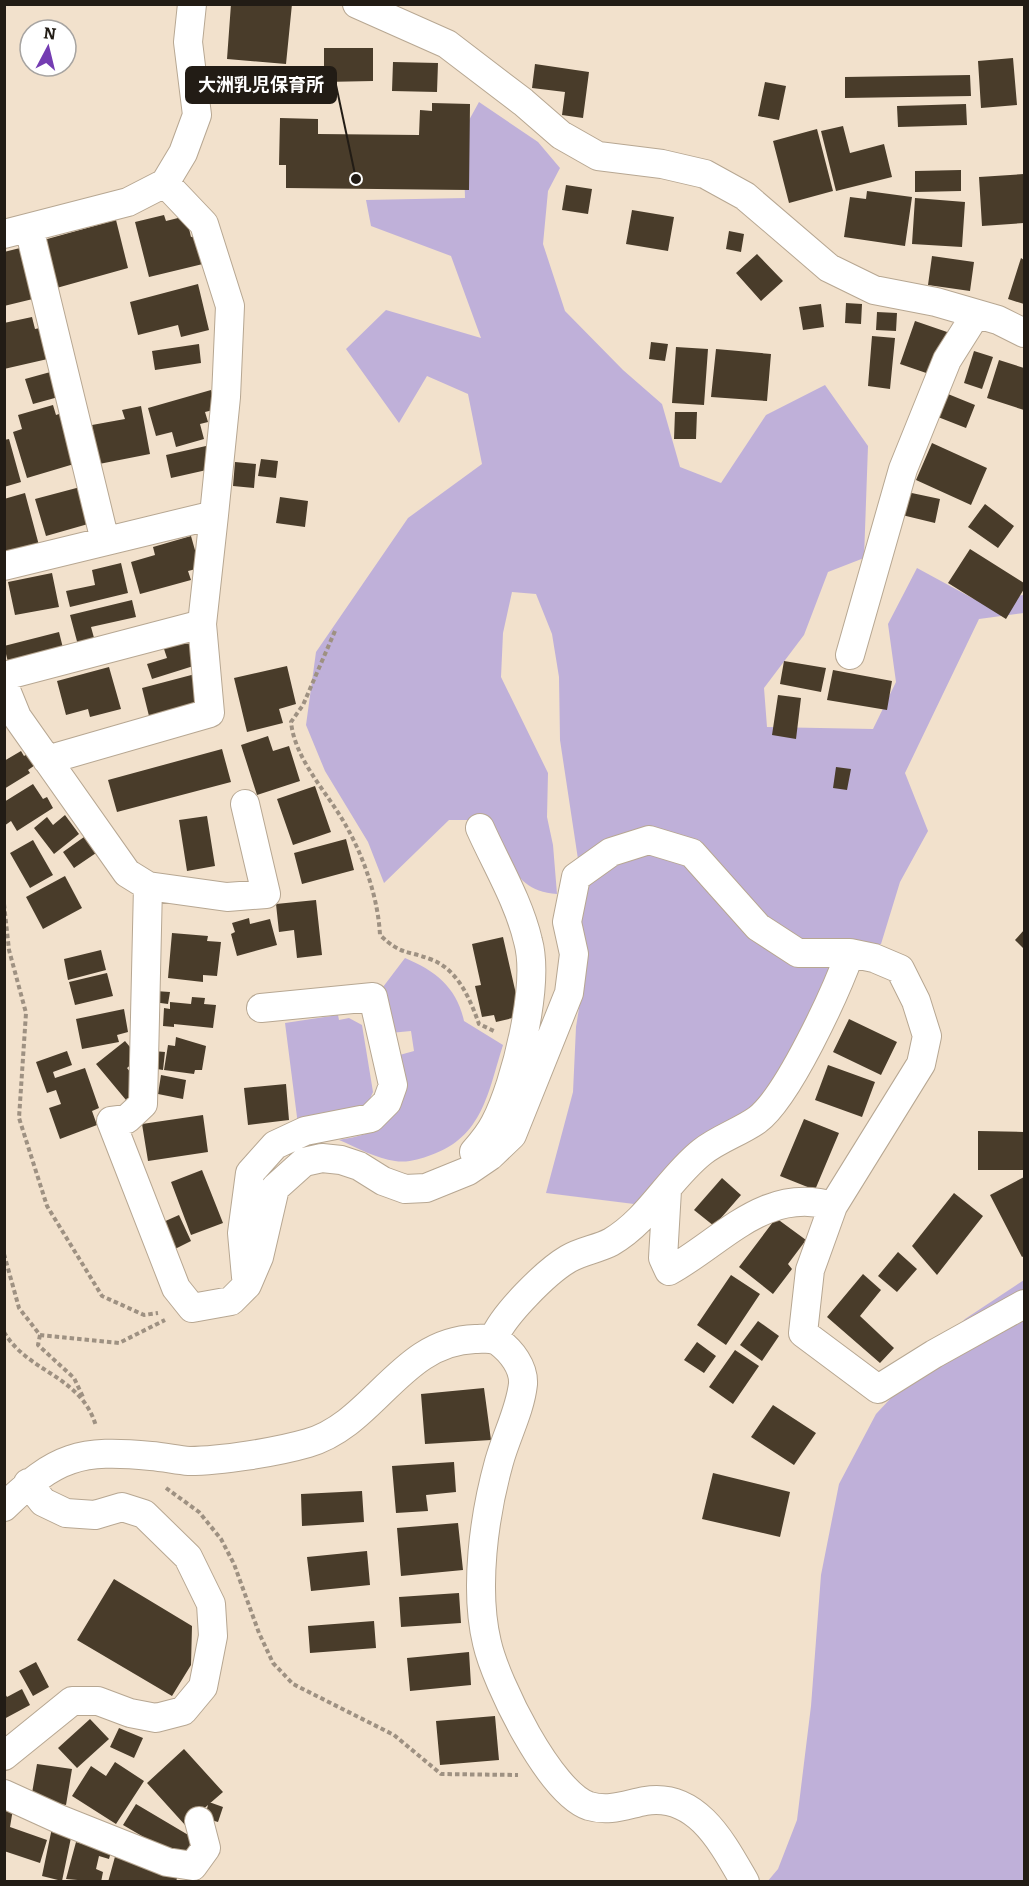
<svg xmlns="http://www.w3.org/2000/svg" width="1029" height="1886" viewBox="0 0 1029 1886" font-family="Bitter,'Noto Sans JP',serif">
	<rect width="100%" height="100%" fill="#f2e1cc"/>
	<path fill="#bfb0d9" d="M479 102 538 142 560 168 548 191 543 244 565 311 623 370 662 404 680 467 721 483 766 415 825 385 868 446 864 558 828 572 804 635 764 688 767 727 873 729 896 682 888 624 917 568 974 599 1024 595V613L979 619 905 773 928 831 900 882 881 944 847 945 781 1073 753 1109 642 1205 546 1193 573 1092 576 1027 581 996 579 917 581 879 560 740 559 677 552 634 536 594 512 592 503 633 501 677 548 773 547 817 553 845 557 894C512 891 507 855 492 820H449L384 883 368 842 325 771 306 725 316 652 408 518 482 464 468 394 427 376 399 423 346 349 386 310 481 338 451 256 371 226 366 200 465 198 463 131Z
		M405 958C436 971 457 988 464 1021L503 1045C488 1092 483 1137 431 1155 420 1159 408 1163 395 1161 377 1159 356 1147 339 1140 402 1130 396 1112 396 1056L414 1051 411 1031 390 1033 383 987Z
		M338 1015 339 1020 349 1018 362 1025 373 1092 367 1106 298 1125 285 1023Z
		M1024 1280V1881L767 1882 778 1869 797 1820 811 1706 821 1575 839 1484 876 1414 965 1319Z"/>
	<path fill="#493c2a" d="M231 4H292L286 64 227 59Z
		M324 48H373V81L324 82Z
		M1013 58 1017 105 981 108 978 61Z
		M393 62 438 63 437 92 392 91Z
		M535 64 589 72 583 118 562 115 565 92 532 88Z
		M970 75 971 96 845 98V77Z
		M765 82 786 86 779 120 758 116Z
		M432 103 470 104 469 190 286 188V165H279L280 118 318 119V134L419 135 420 110 432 111Z
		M966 104 967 125 898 127 897 106Z
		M843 126 850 153 884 144 892 177 836 191 821 131Z
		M817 129 833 191 789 203 773 141Z
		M961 170V191L915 192V171Z
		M1024 174V223L982 226 979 177Z
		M566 185 592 189 588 214 562 210Z
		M867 191 912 197 905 246 844 237 850 197 866 199Z
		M915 198 965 202 962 247 912 244Z
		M632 210 674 217 668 251 626 244Z
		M164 215 166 221 186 216 191 237 200 235 207 263 149 277 135 222Z
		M116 220 128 268 53 289 40 241Z
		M729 231 744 234 741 252 726 249Z
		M24 247 37 298 4 306V252Z
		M757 254 783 281 761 301 736 273Z
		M932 256 974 262 970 291 928 285Z
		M1021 258 1024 260V304L1008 299Z
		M198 284 209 330 181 337 178 325 138 335 130 302Z
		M846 303 862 304 861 324 845 323Z
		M821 304 824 327 803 330 799 307Z
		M877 312 897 313 896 331 876 330Z
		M32 317 35 329 45 327 52 358 4 369V323Z
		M915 321 950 333 935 376 900 364Z
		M872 336 895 338 890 389 868 386Z
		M651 342 668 344 665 361 649 359Z
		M199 344 201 363 155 370 152 351Z
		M676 347 708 349 704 405 672 403Z
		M716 349 771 354 767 401 711 397Z
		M974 351 993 357 982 389 964 383Z
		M999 360 1024 368V410L987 398Z
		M54 371 62 396 33 404 25 379Z
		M211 390 217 409 205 412 208 422 200 424 204 439 176 447 172 432 156 436 148 408Z
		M948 394 975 405 966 428 938 417Z
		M53 405 56 415 65 412 74 464 27 478 13 432 22 429 18 415Z
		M141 406 150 454 99 464 92 425 125 419 122 410Z
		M675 412H697L696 439H674Z
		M9 439 21 482 4 487V440Z
		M932 443 987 468 971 505 916 480Z
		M206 446 211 469 171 478 166 455Z
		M261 459 278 461 276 478 258 476Z
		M235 462 256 464 254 488 233 486Z
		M84 486 95 522 46 536 35 499Z
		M907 492 940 499 935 523 902 515Z
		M25 493 40 549 4 558V499Z
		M280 497 308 501 305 527 276 523Z
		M985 504 1014 526 998 548 968 527Z
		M191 536 200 568 188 571 191 580 140 594 131 562 155 555 153 547Z
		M970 549 1024 583V589L1006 619 948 583Z
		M121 563 128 593 70 607 66 591 95 585 92 570Z
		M52 573 59 607 15 615 8 582Z
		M132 600 136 617 91 627 96 645 79 649 70 615Z
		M192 629 203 663 152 679 147 664 167 658 161 640Z
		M59 632 64 652 9 666 4 646Z
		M784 661 826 668 821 692 780 684Z
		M287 666 296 704 279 709 283 723 247 732 234 678Z
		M109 667 121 709 90 717 88 709 66 715 57 681Z
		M833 670 892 681 887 710 827 700Z
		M199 673 209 712 149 716 142 688Z
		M778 695 801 698 796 739 772 735Z
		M268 736 273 751 289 746 300 781 257 795 241 745Z
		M222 749 231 782 117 812 108 780Z
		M21 751 24 756 31 752 38 763 28 770 30 773 4 789V761Z
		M836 767 851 769 847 790 833 788Z
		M33 784 43 799 47 797 53 808 17 831 11 821 4 826V802Z
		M315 786 331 832 293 845 277 799Z
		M65 815 79 834 54 854 34 828 47 817 53 825Z
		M207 816 215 866 187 871 179 820Z
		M84 837 96 853 74 868 63 852Z
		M346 839 354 870 302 884 294 853Z
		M33 840 53 875 30 888 10 853Z
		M65 876 82 908 43 929 26 897Z
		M316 900 322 955 297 958 294 930 279 932 276 904Z
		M249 918 250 924 270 919 277 945 237 956 231 934 235 932 232 923Z
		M1024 930V949L1015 940Z
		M172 933 208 936 207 941 221 942 217 976 203 975V982L168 978Z
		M503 937 521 1016 496 1022 494 1015 482 1017 475 986 481 985 472 944Z
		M101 950 106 970 68 980 64 959Z
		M107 973 113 996 75 1005 69 982Z
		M155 991 170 992 168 1004 153 1002Z
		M192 997 205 998 204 1004 216 1005 213 1028 174 1024V1027L163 1026 164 1008 170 1009V1002L191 1004Z
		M124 1009 128 1032 117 1035 119 1042 82 1049 76 1019Z
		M849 1019 897 1042 881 1075 833 1052Z
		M176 1037 206 1046 202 1070H195L194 1074 164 1070 168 1045 175 1046Z
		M125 1041 139 1058 127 1068 142 1087 126 1100 96 1064Z
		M67 1051 72 1065 53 1072 55 1078 85 1068 99 1108 92 1111 97 1125 60 1139 49 1108 61 1104 56 1090 47 1093 36 1062Z
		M153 1051 165 1052 163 1070 151 1068Z
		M828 1065 875 1082 862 1117 815 1100Z
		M161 1075 186 1080 183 1099 158 1094Z
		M286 1084 289 1120 248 1125 244 1088Z
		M203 1115 208 1152 148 1161 142 1124Z
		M804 1119 839 1133 815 1190 780 1176Z
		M978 1131 1024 1132V1170H978Z
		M202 1170 223 1223 191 1235 171 1182Z
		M1024 1177V1256L1022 1257 990 1195Z
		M722 1178 741 1195 714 1226 694 1210Z
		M954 1193 983 1216 937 1275 912 1246Z
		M179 1215 191 1241 173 1250 161 1223Z
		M776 1218 806 1240 788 1264 792 1269 773 1294 739 1267Z
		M898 1252 917 1269 897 1292 878 1276Z
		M863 1274 881 1290 860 1316 894 1348 880 1363 827 1317Z
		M731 1275 760 1294 726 1345 697 1325Z
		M758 1321 779 1336 762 1361 740 1345Z
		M697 1342 716 1356 704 1373 684 1360Z
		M735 1350 759 1366 733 1404 709 1387Z
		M484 1388 491 1440 425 1444 421 1394Z
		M773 1405 816 1433 794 1465 751 1437Z
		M454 1462 456 1492 426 1495 428 1511 396 1513 392 1466Z
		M713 1473 790 1492 780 1537 702 1519Z
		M362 1491 364 1522 302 1526 301 1494Z
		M458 1523 463 1570 401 1576 397 1528Z
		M367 1551 370 1585 311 1591 307 1557Z
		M114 1579 192 1626 191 1665 172 1696 77 1640Z
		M459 1593 461 1623 401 1627 399 1597Z
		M374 1621 376 1648 310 1653 308 1626Z
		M469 1652 471 1685 410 1691 407 1658Z
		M36 1662 49 1687 33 1696 19 1671Z
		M22 1689 30 1705 4 1719V1692L7 1697Z
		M495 1716 499 1760 440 1765 436 1721Z
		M90 1719 109 1739 77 1768 58 1748Z
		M119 1728 143 1738 134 1758 110 1747Z
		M184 1749 223 1792 185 1825 147 1783Z
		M115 1762 144 1781 116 1824 72 1796 91 1766 106 1776Z
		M37 1764 72 1769 66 1805 31 1799Z
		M209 1802 223 1807 218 1822 204 1818Z
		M136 1804 195 1839 183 1860 123 1825Z
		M4 1807 13 1809 10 1827 47 1840 40 1863 4 1851Z
		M53 1823 73 1828 62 1881 42 1876Z
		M76 1842 96 1848 113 1845 109 1859 99 1856 96 1869 103 1872 101 1882 66 1879Z
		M116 1853 179 1870 176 1882H108Z"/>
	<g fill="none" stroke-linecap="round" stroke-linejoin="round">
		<defs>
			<path id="minor" d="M357 4 447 44 523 102 561 135 598 156 662 164 705 174 745 196 829 268 874 290 936 302 998 320 1024 333
				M29 228 105 541
				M4 234 128 202 165 183 183 153 197 115 188 42 192 4
				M4 566 214 515 226 397 230 306 204 224 165 183
				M850 655 903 469 947 360 976 314
				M4 676 202 624
				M4 685 17 717 127 873 148 886 143 1104 127 1119 111 1121 176 1288 192 1308 231 1301 247 1285 259 1257 275 1188 304 1162 322 1158 341 1160 359 1166 383 1181 405 1189 426 1188 468 1171 490 1156 512 1135 569 993 574 954 567 922 576 877 611 852 649 840 692 853 758 927 798 953H850
				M47 760 210 713 202 624 214 515
				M148 886 227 897 266 894 245 804
				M474 1152C481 1144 490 1133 495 1123 516 1083 540 984 528 941 519 902 496 864 480 828
				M667 1190 663 1258 669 1271C723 1241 765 1186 833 1206
				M246 1277 242 1233 250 1173 275 1145 305 1131 371 1118 387 1102 393 1085 373 997 261 1008
				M494 1338C503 1315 546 1272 568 1259 581 1251 598 1249 611 1242 649 1220 669 1178 702 1152 718 1139 740 1132 757 1120 788 1097 836 992 850 953L874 958 900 969 916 1001 927 1036 921 1064 833 1206 810 1270 803 1333 878 1389 934 1354 1024 1304
				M4 1507C56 1456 80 1449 151 1456 164 1457 177 1460 189 1461 221 1461 277 1452 308 1443 374 1424 401 1341 475 1339 484 1339 492 1337 499 1342 511 1351 524 1367 523 1384 520 1411 506 1436 499 1462 484 1516 474 1589 487 1643 496 1683 550 1793 589 1806 609 1812 625 1805 645 1801 697 1792 723 1844 745 1882
				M4 1756 72 1701H98L130 1713 156 1718 183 1711 203 1687 213 1636 211 1604 188 1557 144 1514 122 1507 95 1515 66 1513 43 1502 28 1483
				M4 1794 59 1819 167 1862 193 1866 206 1848 199 1821"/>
		</defs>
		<use href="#minor" stroke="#b7a792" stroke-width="30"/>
		<path stroke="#9e9182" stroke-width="4" stroke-dasharray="4.5 3" stroke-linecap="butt" d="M335 631 303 705 291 722C295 760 327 792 345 824 364 857 378 898 380 935 401 955 406 950 430 959 458 969 470 999 479 1024L494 1031
			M4 904 9 950 26 1013 19 1118 47 1206 102 1296 144 1315 158 1313
			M4 1254 19 1308 40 1335 119 1343 165 1320
			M4 1332C28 1373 81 1375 96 1426
			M40 1335 38 1345 74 1378 83 1397
			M166 1488 199 1512 221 1539 234 1564 259 1633 273 1663 293 1684 394 1735 441 1774 518 1775"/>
		<use href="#minor" stroke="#fff" stroke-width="28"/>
	</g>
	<path fill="none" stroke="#221c15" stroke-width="2" d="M356 179L336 85"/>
	<circle fill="#221c15" stroke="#fff" stroke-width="2" cx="356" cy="179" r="6"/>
	<rect fill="#221c15" stroke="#221c15" stroke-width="2" x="186" y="67" width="150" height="36" rx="6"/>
	<g font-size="18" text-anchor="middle" font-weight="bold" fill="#fff">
		<text x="261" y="91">大洲乳児保育所</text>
	</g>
	<rect width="1029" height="1886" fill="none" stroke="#221c15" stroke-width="12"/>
	<g transform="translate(48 48) rotate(7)"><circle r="28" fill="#ffffff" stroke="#a7a4a1" stroke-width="1.5"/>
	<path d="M0-4.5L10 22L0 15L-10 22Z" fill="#743cb2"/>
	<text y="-9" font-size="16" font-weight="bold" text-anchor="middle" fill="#221c15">N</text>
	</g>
</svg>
